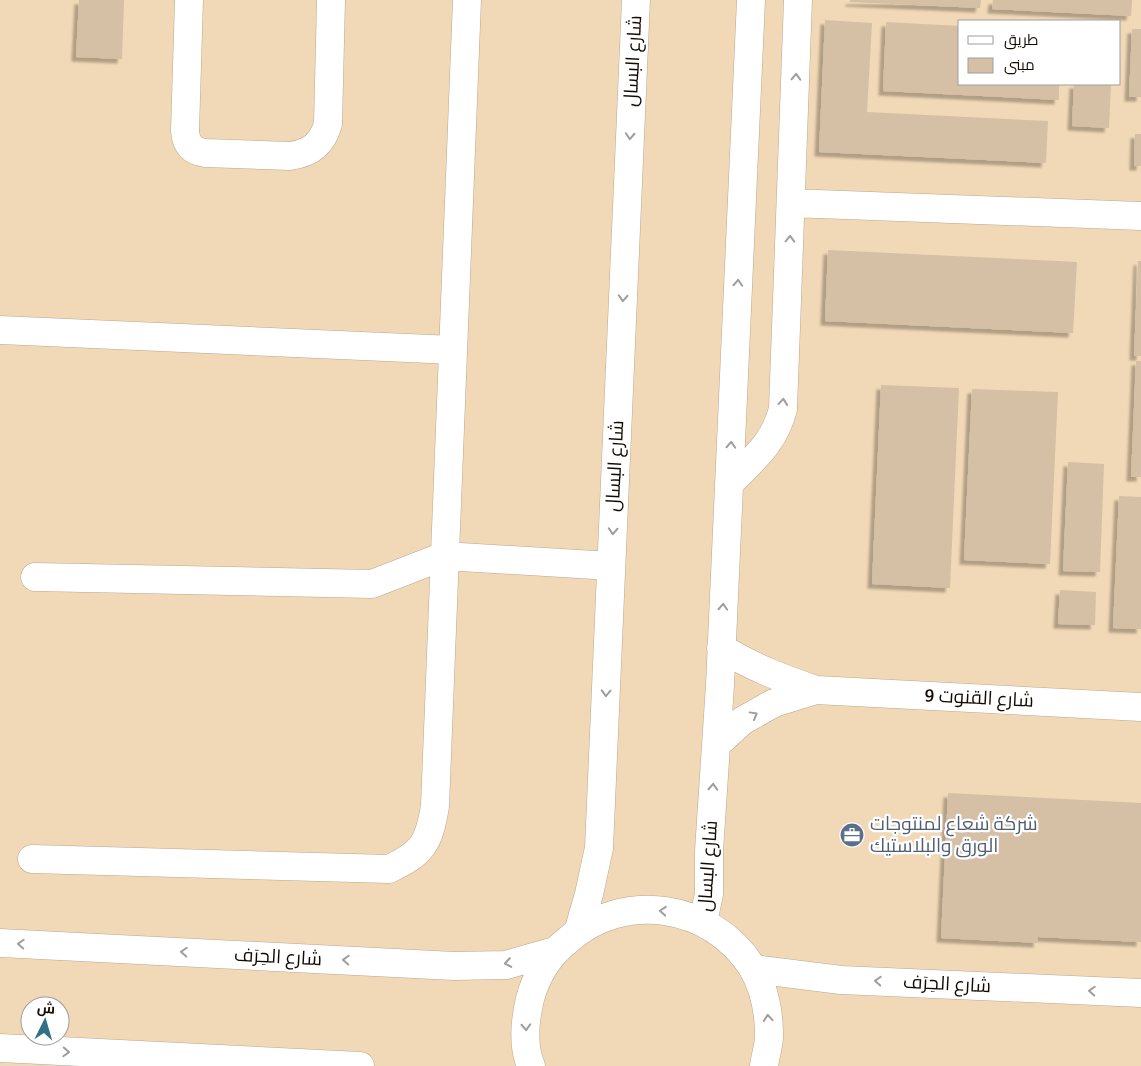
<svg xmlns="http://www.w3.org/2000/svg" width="1141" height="1066" viewBox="0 0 1141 1066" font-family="Signika,Cairo,sans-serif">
	<defs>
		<filter id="shadow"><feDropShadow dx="-4.5" dy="4.5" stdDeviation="1" flood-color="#0004"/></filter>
	</defs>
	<rect width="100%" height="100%" fill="#f9e4c8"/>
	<path fill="#f1d8b6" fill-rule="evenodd" d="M0 0H1141V1066H0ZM960 21H1120V84H960ZM30 1006H60V1036H30Z"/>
	<path fill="#d5c0a5" filter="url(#shadow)" d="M79 0H124L122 59 76 57Z
		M850 0H981L980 8 850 2Z
		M993 0H1132L1131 16 992 9Z
		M825 20 872 23 867 112 1048 121 1046 163 819 152Z
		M886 22 960 26V84H1059V100L883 91Z
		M1132 29H1141V97H1129Z
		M1074 84H1111L1109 128 1072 126Z
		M1135 134H1141V166H1134Z
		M828 250 1077 262 1073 333 825 321Z
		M1138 261H1141V356H1134Z
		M1136 361H1141V477H1131Z
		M881 385 959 388 950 588 872 584Z
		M972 389 1058 392 1050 564 964 560Z
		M1068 462 1104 464 1100 572 1063 571Z
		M1119 496 1141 497V629L1113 628Z
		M1060 590 1096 592 1095 625 1058 624Z
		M948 793 1141 803V942L1038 937V943L941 938Z"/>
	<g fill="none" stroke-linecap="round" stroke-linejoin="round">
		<defs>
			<path id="minor" d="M189 0 185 131C186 144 192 151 205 153L290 156C311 153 322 144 328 124L331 0
				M791 203 1141 216
				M0 330 453 350
				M729 484C753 459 774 444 783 409L798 0
				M35 577 372 584 444 556 611 566
				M721 648C754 668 781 678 816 690L1141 707
				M716 745 742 721 774 703 816 690
				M32 859 389 869C423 853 429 843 435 806L467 0
				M703 922 709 894V851L720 685 751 0
				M579 929 589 894 599 848 636 0
				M0 943 454 966 506 965 555 951
				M753 969 841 980 1141 993
				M0 1048 360 1066
				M531 1066C522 1045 525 1020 530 999 536 976 549 955 568 940 624 890 712 904 752 967 764 987 769 1013 769 1036 769 1046 765 1057 764 1066"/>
		</defs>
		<use href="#minor" stroke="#bca78d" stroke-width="29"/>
		<use href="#minor" stroke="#fff" stroke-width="28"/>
	</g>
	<defs><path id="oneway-chevron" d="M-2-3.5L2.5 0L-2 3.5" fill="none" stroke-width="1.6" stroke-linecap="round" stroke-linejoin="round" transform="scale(1.25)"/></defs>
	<g stroke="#a09d9b">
		<use href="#oneway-chevron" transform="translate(796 77) rotate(-88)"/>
		<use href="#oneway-chevron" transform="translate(630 136) rotate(93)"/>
		<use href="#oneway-chevron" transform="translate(790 239) rotate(-88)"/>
		<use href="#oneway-chevron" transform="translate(738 283) rotate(-87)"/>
		<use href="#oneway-chevron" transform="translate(623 298) rotate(93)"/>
		<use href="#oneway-chevron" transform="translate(783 402) rotate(-85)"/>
		<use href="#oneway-chevron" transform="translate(731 445) rotate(-87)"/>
		<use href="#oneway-chevron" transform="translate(613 531) rotate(93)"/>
		<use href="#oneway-chevron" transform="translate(723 607) rotate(-87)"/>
		<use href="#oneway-chevron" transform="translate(606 693) rotate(92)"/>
		<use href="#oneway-chevron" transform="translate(754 715) rotate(-29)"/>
		<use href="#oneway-chevron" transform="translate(713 787) rotate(-87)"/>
		<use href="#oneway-chevron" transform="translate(663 911) rotate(-176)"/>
		<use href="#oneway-chevron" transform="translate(21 944) rotate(-177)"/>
		<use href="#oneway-chevron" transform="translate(184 952) rotate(-177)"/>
		<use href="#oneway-chevron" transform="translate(346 960) rotate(-177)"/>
		<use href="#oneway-chevron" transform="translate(508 963) rotate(170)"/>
		<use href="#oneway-chevron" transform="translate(878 981) rotate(-177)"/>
		<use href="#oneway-chevron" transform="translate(1092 991) rotate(-177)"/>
		<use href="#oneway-chevron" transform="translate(768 1018) rotate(-95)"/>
		<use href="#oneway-chevron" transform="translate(526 1027) rotate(87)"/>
		<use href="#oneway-chevron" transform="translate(66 1052) rotate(3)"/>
	</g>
	<defs>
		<symbol id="office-disc" viewBox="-11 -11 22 22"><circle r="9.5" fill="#5c6f8a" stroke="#fff"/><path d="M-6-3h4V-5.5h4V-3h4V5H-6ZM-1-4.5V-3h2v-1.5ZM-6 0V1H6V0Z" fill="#fff"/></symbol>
	</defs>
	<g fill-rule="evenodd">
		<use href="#office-disc" x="838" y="821" width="28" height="28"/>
	</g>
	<g text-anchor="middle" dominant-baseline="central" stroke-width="4.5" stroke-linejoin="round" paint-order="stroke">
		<g font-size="19" fill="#120b04" stroke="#fff">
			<text transform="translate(633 61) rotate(-87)">شارع البسال</text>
			<text transform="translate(615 466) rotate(-87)">شارع البسال</text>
			<text transform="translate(979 698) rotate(3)">شارع القنوت 9</text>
			<text transform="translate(708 866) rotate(-86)">شارع البسال</text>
			<text transform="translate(278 957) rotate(3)">شارع الحِرَف</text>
			<text transform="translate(947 984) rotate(3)">شارع الحِرَف</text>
		</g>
		<g font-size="19" fill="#4e5e75" stroke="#fff" text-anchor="start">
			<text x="870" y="824">شركة شعاع لمنتوجات<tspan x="870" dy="22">الورق والبلاستيك</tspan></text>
		</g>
	</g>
	<rect x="958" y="20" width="162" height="65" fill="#ffffff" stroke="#a09d9b"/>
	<rect x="968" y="36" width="25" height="8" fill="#ffffff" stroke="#a09d9b"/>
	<text x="1004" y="45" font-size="15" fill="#120b04">طريق</text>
	<rect x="968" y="58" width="25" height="15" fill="#d5c0a5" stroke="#a09d9b"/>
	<text x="1004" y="70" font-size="15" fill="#120b04">مبنى</text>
	<g transform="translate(45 1021) rotate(5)"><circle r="24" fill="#ffffff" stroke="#a09d9b"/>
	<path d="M0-4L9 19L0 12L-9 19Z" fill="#317085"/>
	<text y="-8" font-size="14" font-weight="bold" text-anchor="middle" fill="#120b04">ش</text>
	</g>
</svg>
